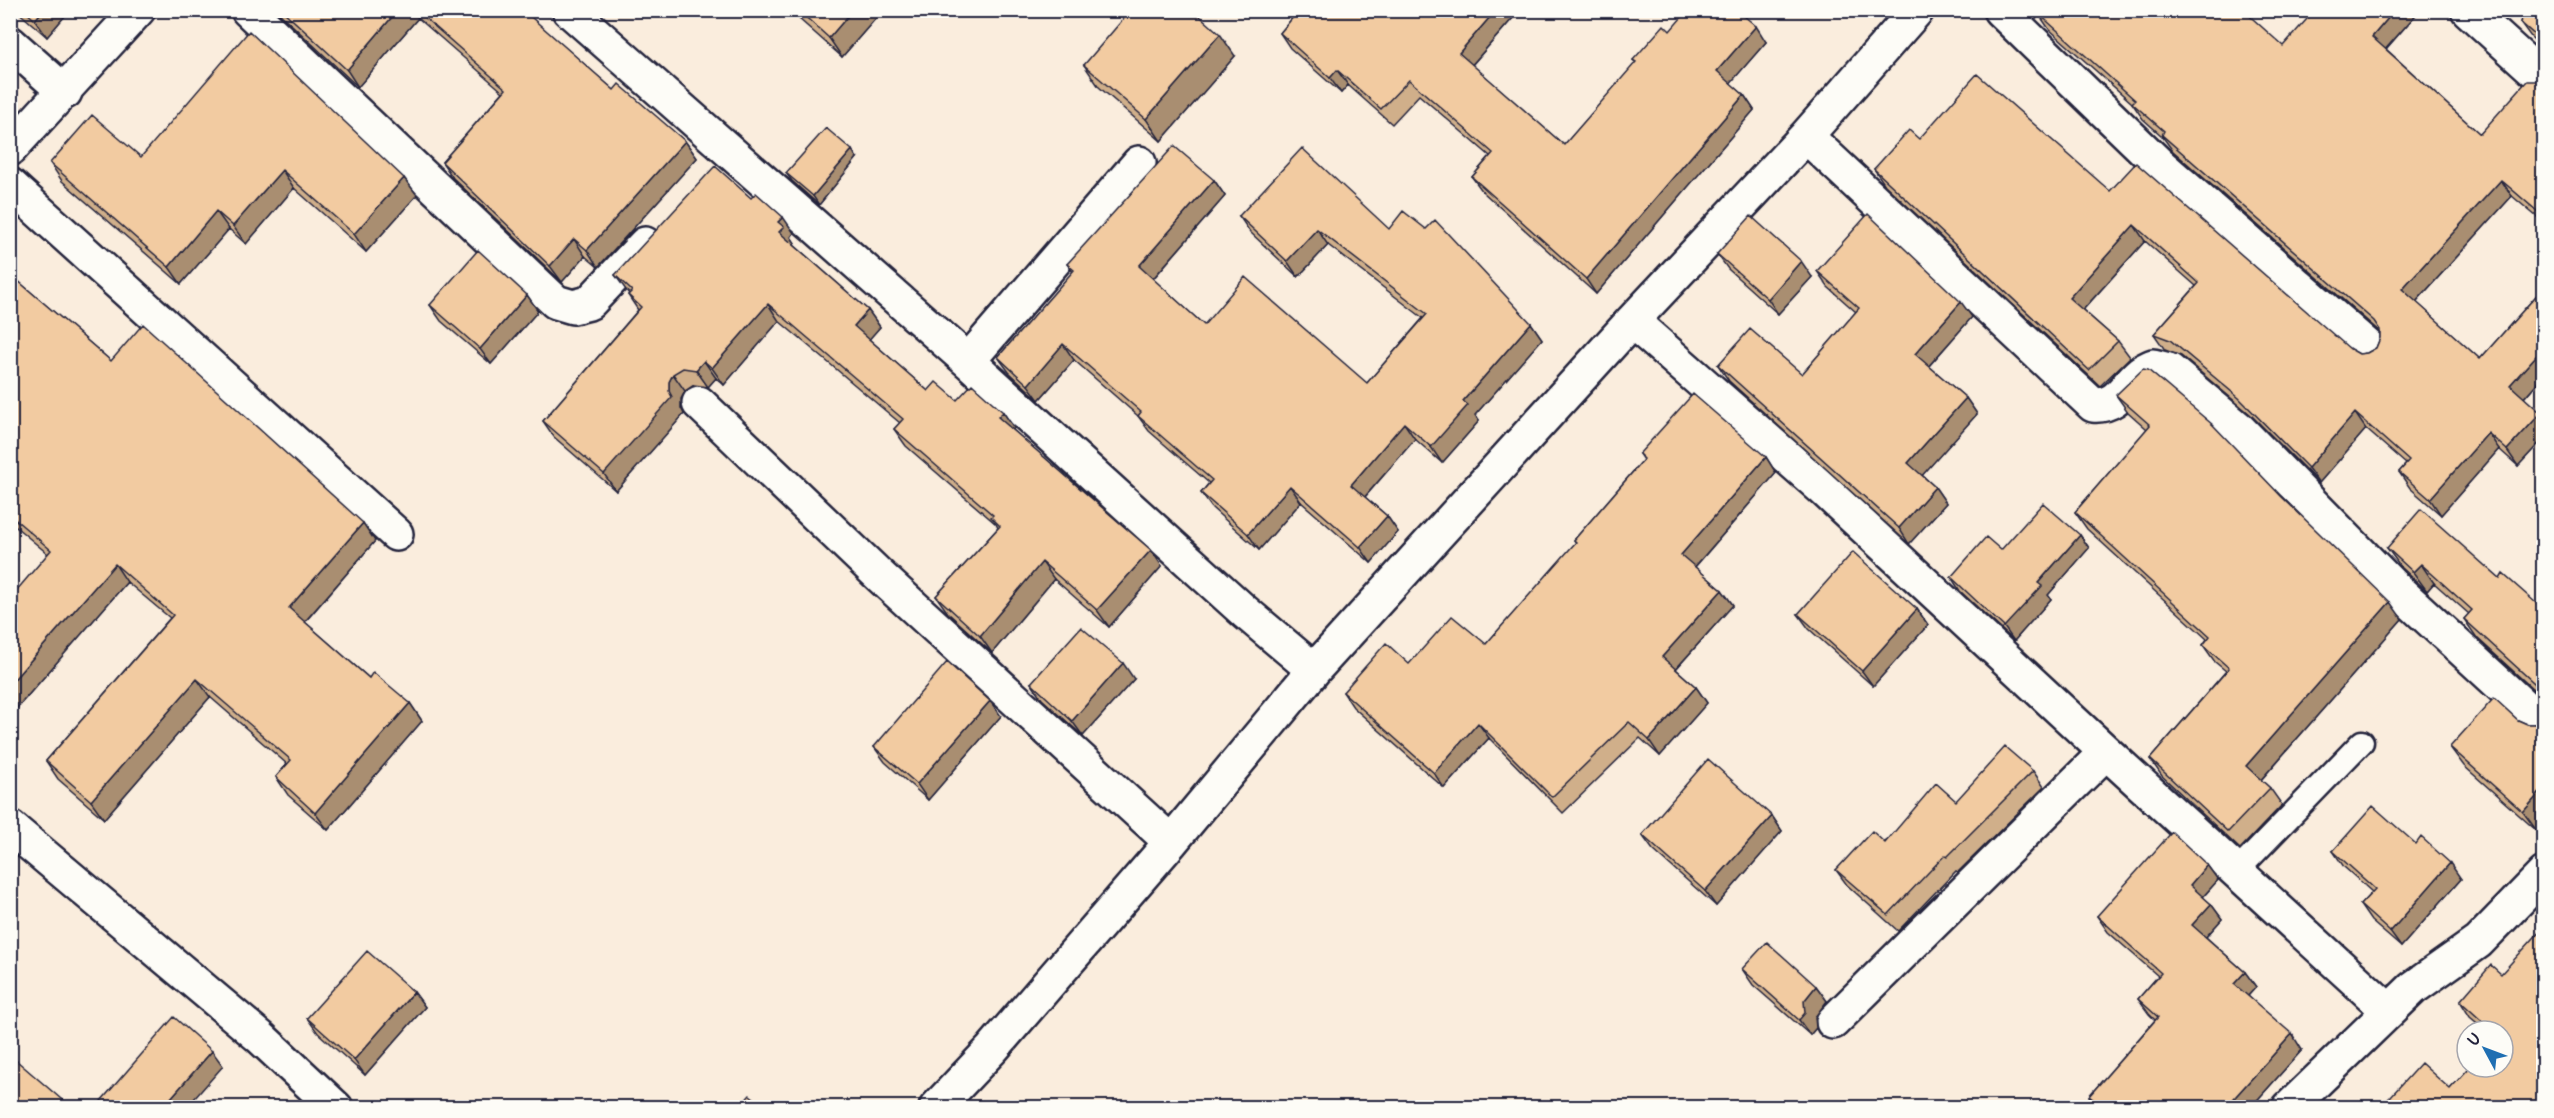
<svg xmlns="http://www.w3.org/2000/svg" width="2554" height="1118" viewBox="0 0 2554 1118" font-family="Pangolin,sans-serif">
	<rect width="100%" height="100%" fill="#faeddd"/>
	<filter id="ink" filterUnits="userSpaceOnUse"><feTurbulence type="fractalNoise" baseFrequency=".0167" numOctaves="2"/><feDisplacementMap in="SourceGraphic" scale="12" xChannelSelector="R" yChannelSelector="G"/><feConvolveMatrix kernelMatrix="1 2 1 2 8 2 1 2 1" color-interpolation-filters="sRGB"/></filter>
	<g filter="url(#ink)">
		<g fill="none" stroke-linecap="round" stroke-linejoin="round">
			<defs>
				<path id="service" d="M2237 871 2362 742"/>
				<path id="minor" d="M248 10 556 302 573 307 589 303 645 244
					M569 10 968 361 1245 612 1314 670
					M2000 10 2160 165 2373 351
					M2468 10 2544 79
					M10 43 65 92
					M1806 136 2093 405C2118 407 2124 386 2140 373 2144 370 2149 368 2153 366L2169 370 2238 428 2392 585 2544 725
					M10 185 396 534
					M1632 321 1822 488 2106 752 2389 1011
					M968 361 1139 163
					M699 403 881 577 1171 842
					M10 827 260 1037 336 1108
					M1833 1022 2106 752
					M936 1108 992 1049 1171 842 1314 670 1632 321 1806 136 1917 10
					M2289 1108 2413 988 2478 942 2544 874"/>
				<path id="tertiary" d="M10 149 138 10"/>
			</defs>
			<use href="#service" stroke="#22223b" stroke-width="27"/>
			<use href="#minor" stroke="#22223b" stroke-width="38"/>
			<use href="#tertiary" stroke="#22223b" stroke-width="38"/>
			<use href="#service" stroke="#fdfcf7" stroke-width="22"/>
			<use href="#minor" stroke="#fdfcf7" stroke-width="33"/>
			<use href="#tertiary" stroke="#fdfcf7" stroke-width="33"/>
		</g>
		<path fill="#d0af8a" stroke="#22223b" stroke-width="1.5" d="M16 10H70L47 37Z
			M276 10H528L532 16 531 18 614 90 685 141 697 158 598 267 585 256 562 282 453 178 442 162 503 92 418 18 358 87Z
			M789 10H883L842 57Z
			M1299 10H1520L1472 65 1564 145 1636 63 1633 60 1670 31 1766 42 1730 83 1744 95 1754 110 1596 294 1483 192 1472 177 1490 156 1419 95 1392 124 1348 85 1341 93 1290 48 1280 33Z
			M2420 10 2386 49 2480 134 2538 81 2544 78V223L2512 196 2416 302 2480 359 2544 287V375L2524 398 2541 413 2544 416V438L2518 466 2499 449 2441 515 2410 488 2399 472 2406 464 2366 429 2319 483 2250 414 2181 356 2165 350 2154 334 2196 286 2145 241 2083 310 2118 341 2130 357 2100 386 1885 185 1874 169 1919 139 2110 191 2350 349 2359 354 2367 353 2376 348 2380 338V332L2173 151 2162 136 2143 119 2132 103 2049 29 2038 13 2283 46Z
			M2511 10H2544V49L2531 37 2520 22 2521 20Z
			M1235 56 1161 141 1099 87 1084 65Z
			M141 157 404 178 417 195 366 252 294 188 246 244 229 229 181 284 62 181 50 163Z
			M857 158 819 205 792 181 786 173Z
			M1214 180 1225 196 1153 279 1204 325 1367 383 1423 318 1328 245 1298 277 1250 232 1239 216 1389 229 1531 323 1542 339 1475 415 1479 421 1442 463 1415 439 1365 497 1387 516 1398 532 1371 563 1301 502 1259 550 1212 508 1201 493 1209 483 1149 431 1138 416 1074 360 1039 400 1009 372 998 357 1073 272 1067 264Z
			M751 198 794 233 791 237 795 243 794 245 868 310 880 327 869 339 928 391 957 400 1003 412 1014 428 1013 430 1162 566 1109 627 1054 579 992 653 948 613 936 596 998 528 996 524 906 446 894 429 900 423 779 321 724 385 716 378 708 387 694 385 685 391 681 399V408L684 414 616 491 554 437 543 421 638 310 628 295 629 294 615 275Z
			M1717 254 1812 277 1778 314 1728 269Z
			M1817 271 1972 317 1929 366 1966 398 1977 414 1922 475 1935 487 1946 503 1909 544 1729 381 1718 365 1802 374 1856 312 1828 287Z
			M10 274 111 361 363 523 375 541 305 622 369 678 410 703 422 721 328 830 288 795 276 777 287 764 210 697 104 819 58 779 46 761 170 618 127 582 10 716 48 554 10 522Z
			M527 295 538 311 491 364 441 321 430 305Z
			M2116 395 2281 496 2402 619 2261 780 2270 788 2282 805 2240 849 2162 776 2150 759 2226 671 2215 662 2203 645 2207 639 2087 529 2075 512 2147 429 2128 412Z
			M1639 454 1766 457 1776 473 1695 567 1722 590 1733 605 1676 669 1696 687 1707 703 1660 756 1640 738 1563 813 1489 738 1444 788 1353 707 1343 692 1409 664 1486 644 1576 543 1574 540 1643 460Z
			M2080 535 2089 548 2048 595 2051 599 2014 641 1960 591 1951 577 2001 550Z
			M2387 548 2500 579 2544 610V699L2477 638 2464 619 2469 614 2434 583 2427 591 2401 567Z
			M1917 609 1928 625 1873 686 1809 629 1798 614Z
			M1134 679 1083 736 1042 699 1031 683Z
			M1001 716 928 800 885 762 874 747Z
			M2544 719V823L2537 831 2464 766 2450 747 2518 720 2527 724H2537Z
			M2033 771 2044 787 1958 872 1956 871 1898 931 1847 885 1836 870 1956 801Z
			M1772 816 1782 831 1716 906 1653 850 1642 835Z
			M2416 844 2461 879 2401 947 2371 921 2360 905 2372 892 2344 867 2333 851Z
			M2207 865 2218 880 2203 897 2211 904 2222 919 2206 937 2245 972 2256 987 2248 996 2302 1050 2251 1107H2098L2089 1096 2155 1020 2149 1014 2138 999 2158 976 2108 932 2097 916Z
			M1742 969 1816 986 1827 1001 1815 1017 1816 1028 1810 1035 1753 985Z
			M2501 974 2544 1107 2450 1089 2503 1031H2487L2470 1017 2460 1001Z
			M414 992 425 1007 365 1075 318 1033 307 1018Z"/>
		<path fill="#a98e71" stroke="#22223b" stroke-width="1.5" d="M43 10H70L47 37 35 20Z
			M398 10H412L418 18 358 87 347 70Z
			M520 10H528L532 16 528 22Z
			M853 10H883L842 57 829 38Z
			M1496 10H1520L1469 68 1459 53Z
			M2395 10H2420L2383 52 2372 37Z
			M1756 26 1766 42 1727 87 1717 71Z
			M1220 34 1235 56 1161 141 1146 119Z
			M1337 70 1348 85 1341 93 1330 78Z
			M1744 95 1754 110 1596 294 1586 279Z
			M685 141 697 158 598 267 587 250Z
			M852 150 857 158 819 205 813 196Z
			M282 170 294 188 246 244 233 226Z
			M404 178 417 195 366 252 354 234Z
			M1214 180 1225 196 1150 282 1139 266Z
			M2501 180 2512 196 2413 305 2402 289Z
			M216 211 229 229 181 284 169 267Z
			M783 217 794 233 791 237 795 243 791 249 779 232 778 222Z
			M2134 225 2145 241 2080 313 2069 298Z
			M1317 229 1328 245 1298 277 1287 261Z
			M574 239 585 256 562 282 550 266Z
			M1801 261 1812 277 1778 314 1768 299Z
			M527 295 538 311 491 364 480 349Z
			M1961 302 1972 317 1926 369 1915 354Z
			M768 304 779 321 724 385 712 368Z
			M868 310 880 327 866 343 854 326Z
			M1531 323 1542 339 1475 415 1479 421 1442 463 1431 447 1463 401Z
			M1063 344 1074 360 1039 400 1028 385Z
			M2544 347V375L2521 401 2510 385Z
			M704 361 716 378 708 387 696 370Z
			M673 374 685 391 681 399V408L684 414 616 491 604 474 669 391V382Z
			M1966 398 1977 414 1919 479 1908 463Z
			M1003 412 1014 428 1010 434 998 417Z
			M2355 413 2366 429 2319 483 2308 468Z
			M2541 413 2544 416V438L2518 466 2507 450Z
			M1404 423 1415 439 1362 500 1351 485Z
			M2488 433 2499 449 2441 515 2430 499Z
			M1766 457 1776 473 1692 570 1681 555Z
			M1290 486 1301 502 1259 550 1248 534Z
			M1935 487 1946 503 1909 544 1899 528Z
			M1387 516 1398 532 1371 563 1360 547Z
			M363 523 375 541 301 626 289 608Z
			M2080 535 2089 548 2048 595 2051 599 2014 641 2004 627 2038 583Z
			M1151 550 1162 566 1109 627 1097 610Z
			M1042 562 1054 579 992 653 980 636Z
			M115 564 127 582 10 716V684Z
			M2421 564 2434 583 2427 591 2413 572Z
			M1722 590 1733 605 1673 672 1662 657Z
			M2390 602 2402 619 2258 783 2246 766Z
			M1917 609 1928 625 1873 686 1862 671Z
			M1123 663 1134 679 1083 736 1072 721Z
			M197 679 210 697 104 819 91 801Z
			M1696 687 1707 703 1660 756 1649 740Z
			M990 701 1001 716 928 800 917 784Z
			M410 703 422 721 328 830 315 813Z
			M1478 723 1489 738 1444 788 1434 773Z
			M2544 788V823L2537 831 2523 812Z
			M1772 816 1782 831 1716 906 1705 891Z
			M2450 863 2461 879 2401 947 2390 932Z
			M2207 865 2218 880 2200 900 2190 885Z
			M2211 904 2222 919 2203 940 2192 925Z
			M2245 972 2256 987 2245 999 2234 984Z
			M1816 986 1827 1001 1815 1017 1816 1028 1810 1035 1799 1020 1804 1001Z
			M414 992 425 1007 365 1075 354 1060Z
			M2292 1034 2302 1050 2251 1107H2226Z
			M212 1051 223 1066 187 1107H163Z"/>
		<path fill="#f2cba1" stroke="#22223b" stroke-width="1.5" d="M24 10H43L35 20Z
			M282 10H398L347 70Z
			M416 10H523L614 90 619 84 685 141 587 250 574 239 550 266 442 162 506 89Z
			M798 10H853L829 38Z
			M1131 10H1193L1220 34 1146 119 1084 65Z
			M1299 10H1496L1459 53 1564 145 1636 62 1633 60 1664 25 1670 31 1688 10H1737L1756 26 1717 71 1744 95 1586 279 1472 177 1493 153 1409 80 1381 109 1337 70 1330 78 1280 33Z
			M2040 10H2243L2283 46 2315 10H2395L2372 37 2480 134 2527 81H2538L2544 78V217L2501 180 2402 289 2480 359 2544 287V347L2510 385 2541 413 2507 450 2488 433 2430 499 2399 472 2409 461 2355 413 2308 468 2239 398 2170 340 2154 334 2199 283 2134 225 2069 298 2118 341 2089 370 1874 169 1909 130 1919 139 1977 74 2110 191 2136 163 2350 349 2359 354 2367 353 2376 348 2380 338V330L2374 321 2162 135 2164 131 2132 103 2135 100 2038 13Z
			M2518 10H2544V43L2520 22 2524 16Z
			M249 31 404 178 354 234 282 170 233 226 216 211 169 267 50 163 92 115 141 157Z
			M826 128 852 150 813 196 786 173Z
			M1174 146 1214 180 1139 266 1204 325 1245 277 1367 383 1427 314 1317 229 1287 261 1239 216 1302 148 1389 229 1403 211 1426 229 1435 220 1531 323 1463 401 1468 405 1431 447 1404 423 1351 485 1387 516 1360 547 1290 486 1248 534 1201 493 1212 480 1138 416 1141 412 1063 344 1028 385 998 357 1074 270 1067 264Z
			M715 166 751 198 756 193 783 217 778 222 784 227 779 232 868 310 854 326 928 391 936 382 957 400 972 384 1003 412 998 417 1151 550 1097 610 1042 562 980 636 936 596 1000 526 991 517 993 515 894 429 903 419 768 304 712 368 704 361 696 370 683 368 673 374 669 382V391L672 397 604 474 543 421 641 307 628 295 632 291 615 275Z
			M1868 214 1961 302 1915 354 1966 398 1908 463 1935 487 1899 528 1718 365 1750 329 1802 374 1859 308 1817 271Z
			M1751 216 1801 261 1768 299 1717 254Z
			M478 250 527 295 480 349 430 305Z
			M10 274 111 361 143 324 363 523 289 608 369 678 373 672 410 703 315 813 276 777 291 760 197 679 91 801 46 761 173 615 115 564 10 684V598L51 550 10 515Z
			M2143 369 2148 370 2213 425 2281 496 2390 602 2246 766 2270 788 2228 832 2150 759 2229 668 2203 645 2210 636 2075 512 2150 425 2116 395Z
			M1693 394 1766 457 1681 555 1722 590 1662 657 1696 687 1649 740 1629 722 1552 797 1478 723 1434 773 1343 692 1386 643 1409 664 1452 616 1486 644 1576 542 1574 540 1644 459 1639 454Z
			M2043 503 2080 535 2038 583 2042 586 2004 627 1951 577 1986 537 2001 550Z
			M2421 509 2500 579 2503 574 2544 610V692L2464 619 2472 610 2421 564 2413 572 2387 548Z
			M1853 552 1917 609 1862 671 1798 614Z
			M1081 627 1123 663 1072 721 1031 683Z
			M947 662 990 701 917 784 874 747Z
			M2494 698 2518 720 2527 724H2537L2544 719V788L2523 812 2450 747Z
			M2005 747 2033 771 1947 857 1945 855 1888 915 1836 870 1872 831 1885 843 1936 783 1956 801Z
			M1708 759 1772 816 1705 891 1642 835Z
			M2373 806 2416 844 2421 837 2450 863 2390 932 2360 905 2375 889 2333 851Z
			M2172 832 2207 865 2190 885 2211 904 2192 925 2245 972 2234 984 2292 1034 2226 1107H2103L2089 1096 2158 1017 2138 999 2161 973 2097 916Z
			M2544 927V1107H2381L2421 1063 2450 1089 2470 1067H2503V1031H2493L2460 1001 2491 965 2501 974Z
			M1767 942 1816 986 1804 1001 1805 1013 1799 1020 1742 969Z
			M367 951 414 992 354 1060 307 1018Z
			M174 1017 212 1051 163 1107H109L101 1101Z
			M10 1055 68 1105 66 1107H10Z
			M750 1095 765 1107H739Z"/>
	</g>
	<rect width="2554" height="1118" fill="none" stroke="#fdfcf7" stroke-width="36"/>
	<rect x="18" y="18" width="2518" height="1082" fill="none" stroke="#22223b" stroke-width="2" filter="url(#ink)"/>
	<g transform="translate(2485 1049) rotate(311)"><circle r="28" fill="#fdfcf7" stroke="#a5a5ac" stroke-width="1.5"/>
	<path d="M0-4.5L10 22L0 15L-10 22Z" fill="#1f6fb2"/>
	<text y="-9" font-size="16" font-weight="bold" text-anchor="middle" fill="#22223b">U</text>
	</g>
</svg>
